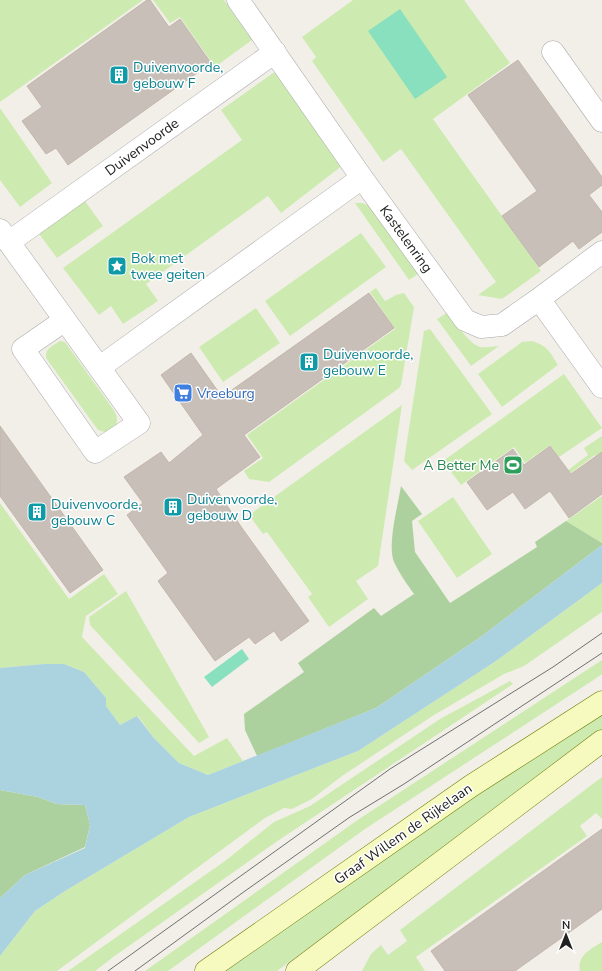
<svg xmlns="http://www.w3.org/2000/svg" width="602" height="971" viewBox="0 0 602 971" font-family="'Nunito Sans',sans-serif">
	<rect width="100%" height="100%" fill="#f2efe9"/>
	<path fill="#cdebb0" d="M0 0H143L0 102Z
		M153 0H224L252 40 215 67 180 17 170 23Z
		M353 0H464L510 63 433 119 541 271 502 299 478 295 496 282 401 149 383 162 312 61 316 57 302 37Z
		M276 71 343 165 281 213 268 196 146 284 158 301 123 324 111 306 99 315 63 268 242 140 221 110Z
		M0 108 52 183 20 207 0 180Z
		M82 197 103 226 57 258 37 231Z
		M355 203H362L370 206 421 272 409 280Z
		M361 233 386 267 290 336 265 301Z
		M376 288 385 301 396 295 404 293 414 307 401 385 399 388 269 482 249 479 244 471 263 458 247 435 395 329 370 292Z
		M256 308 280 343 223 382 199 347Z
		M448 312C455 322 468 343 480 347 486 348 493 346 499 346L471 366 437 319Z
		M430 329 492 414 412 470 404 461 424 331Z
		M60 341 65 342 113 409C118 417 118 421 115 430L108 433 98 430 46 358C45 348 52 346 60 341Z
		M532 341C548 346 550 352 558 365L502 407 478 374 522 342Z
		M564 374 602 428 559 457 550 445 525 463 514 447 461 485 443 461Z
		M402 405 378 566 356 581 368 599 329 627 308 597 312 594 267 532 263 534 249 515Z
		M602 436V464L595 455 571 473 568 470 588 455 584 448Z
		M602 496V543L566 521Z
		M453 497 492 554 457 578 418 521Z
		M0 503 69 599 104 574 118 594 86 616 82 637 194 756 227 738 243 761 208 775 179 763 153 737 138 716 120 725 106 706V698L84 672 64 664H44L0 668Z
		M602 583V612L524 666 504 674 434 715 342 776 312 799 292 809 284 808 265 818 57 971H0V956L35 911 65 891 189 817 358 751 496 661Z
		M126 591 209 737 199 743 90 625 89 617Z
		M602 660V674L595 679 365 829 168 971H145L359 819Z
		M510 681 513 684 276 842 116 955 95 971H68L225 861 274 822 310 806 440 719Z
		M602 710V731L277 971H219L392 850Z
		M602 777V819L596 813 580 826 587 836 416 957 425 971H362L371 954 381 945 388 955 407 941 400 930Z
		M602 942V971H580C577 955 590 950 602 942Z"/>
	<path fill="#add19e" d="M401 486 422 514 412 521 415 552 450 603 537 547 535 542 566 521 602 543V545L482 636 376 708 257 756 245 730 244 714 304 672 298 663 374 608 381 616 414 594C407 584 399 573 394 562 387 545 398 505 401 486Z
		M0 790 38 797 57 804 85 805 90 825 85 847 25 875 0 898Z"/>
	<path fill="#88e0be" d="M400 9 447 77 415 99 368 31Z
		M242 649 249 659 212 687 204 677Z"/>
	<path fill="#aad3df" d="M602 545V583L496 661 358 751 189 817 65 891 35 911 0 956V898L25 875 85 848 90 825 85 805 57 804 38 797 0 790V668L44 664H64L84 672 106 698V706L120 725 137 716 153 737 179 763 208 775 376 708 482 636Z"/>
	<path fill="#c7bfb8" stroke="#c4b6ab" d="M147 0H150L169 27 180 19 211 63 68 165 56 148 46 154 22 121 42 107 27 86Z
		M518 60 602 177V185L589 195 602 212V232L579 249 573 241 539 267 502 216 537 191 468 95Z
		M369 293 394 328 244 435 260 457 216 489 242 528 309 621 281 641 274 631 255 644 249 637 215 661 158 581 168 573 127 515 143 503 124 477 161 452 169 463 203 435 161 375 191 353 222 397Z
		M0 426 103 570 70 593 0 496Z
		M550 446 571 474 602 452V494L569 518 550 491 525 509 513 492 487 510 467 482 513 449 524 465Z
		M602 829V909L515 971H445L431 951Z"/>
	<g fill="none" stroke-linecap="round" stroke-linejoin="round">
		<defs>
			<path id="street" d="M238 0 362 178 465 320 481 327 502 325 539 299 602 387
				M553 52 602 121
				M0 230 65 320
				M9 242 275 52
				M539 299 602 252
				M65 320 139 423 95 452 23 349Z
				M100 367 362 178"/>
			<path id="secondary" d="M206 971 471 786 602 702
				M297 971 602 741"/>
		</defs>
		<use href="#street" stroke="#a9a9a9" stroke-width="23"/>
		<use href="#secondary" stroke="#707d05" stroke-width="23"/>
		<use href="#street" stroke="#fff" stroke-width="22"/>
		<use href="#secondary" stroke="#f7fabf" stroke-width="22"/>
		<path stroke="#707070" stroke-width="1" d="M108 971 390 769 553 667 602 633
			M135 971 245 891 350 817 404 784 602 653"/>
	</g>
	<defs>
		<symbol id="building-square" viewBox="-11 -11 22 22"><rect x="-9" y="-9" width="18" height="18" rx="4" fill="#0f9aa8" stroke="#fff"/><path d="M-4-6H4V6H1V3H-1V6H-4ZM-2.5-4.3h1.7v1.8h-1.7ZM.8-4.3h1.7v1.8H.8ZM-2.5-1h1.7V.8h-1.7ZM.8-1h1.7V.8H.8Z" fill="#fff"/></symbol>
		<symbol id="sight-square" viewBox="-11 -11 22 22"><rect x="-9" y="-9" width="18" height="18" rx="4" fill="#0f9aa8" stroke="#fff"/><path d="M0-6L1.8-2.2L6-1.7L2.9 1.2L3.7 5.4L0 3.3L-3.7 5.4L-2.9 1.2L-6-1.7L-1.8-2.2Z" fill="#fff"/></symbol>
		<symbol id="supermarket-square" viewBox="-11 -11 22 22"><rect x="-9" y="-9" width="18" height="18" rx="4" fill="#3f7fe0" stroke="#fff"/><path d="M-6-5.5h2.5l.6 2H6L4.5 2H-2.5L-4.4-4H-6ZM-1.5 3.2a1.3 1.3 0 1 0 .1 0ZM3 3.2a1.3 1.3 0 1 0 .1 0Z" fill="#fff"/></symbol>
		<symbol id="stadium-square" viewBox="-11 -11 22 22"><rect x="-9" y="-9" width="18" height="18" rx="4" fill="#2e9e5b" stroke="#fff"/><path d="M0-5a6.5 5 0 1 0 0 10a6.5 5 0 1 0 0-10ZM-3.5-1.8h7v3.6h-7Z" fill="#fff"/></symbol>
	</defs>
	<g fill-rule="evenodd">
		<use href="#building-square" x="108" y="64" width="22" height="22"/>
		<use href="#sight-square" x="106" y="255" width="22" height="22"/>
		<use href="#building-square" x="298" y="351" width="22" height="22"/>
		<use href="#supermarket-square" x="172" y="382" width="22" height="22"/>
		<use href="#stadium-square" x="502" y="454" width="22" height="22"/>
		<use href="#building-square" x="162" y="496" width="22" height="22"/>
		<use href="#building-square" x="26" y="501" width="22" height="22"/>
	</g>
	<g text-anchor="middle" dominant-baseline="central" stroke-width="3" stroke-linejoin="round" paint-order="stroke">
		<g font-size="14" fill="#0d838f" stroke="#fff" text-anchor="start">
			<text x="133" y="67">Duivenvoorde,<tspan x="133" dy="16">gebouw F</tspan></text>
			<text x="131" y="258">Bok met<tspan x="131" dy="16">twee geiten</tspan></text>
			<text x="323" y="354">Duivenvoorde,<tspan x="323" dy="16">gebouw E</tspan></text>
			<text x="187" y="499">Duivenvoorde,<tspan x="187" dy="16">gebouw D</tspan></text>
			<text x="51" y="504">Duivenvoorde,<tspan x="51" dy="16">gebouw C</tspan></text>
		</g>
		<g font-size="14" fill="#222" stroke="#fff">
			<text transform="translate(142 147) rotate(-36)">Duivenvoorde</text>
			<text transform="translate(406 239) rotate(54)">Kastelenring</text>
			<text transform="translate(403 834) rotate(-35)">Graaf Willem de Rijkelaan</text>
		</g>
		<g font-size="14" fill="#366cbe" stroke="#fff" text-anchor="start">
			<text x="197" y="393">Vreeburg</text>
		</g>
		<g font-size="14" fill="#27864d" stroke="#fff" text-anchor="end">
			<text x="499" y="465">A Better Me</text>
		</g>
	</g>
	<g transform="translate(566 935)" stroke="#ffffff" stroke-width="3" paint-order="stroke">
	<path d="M0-3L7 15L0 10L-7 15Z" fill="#222222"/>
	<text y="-6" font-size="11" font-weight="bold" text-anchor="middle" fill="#222222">N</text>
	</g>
</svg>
